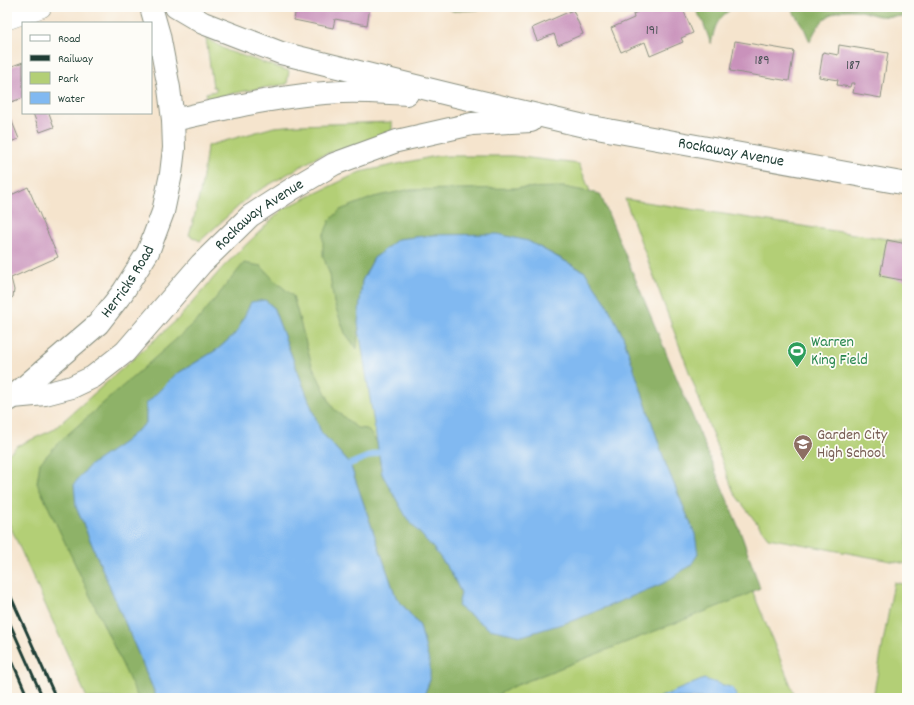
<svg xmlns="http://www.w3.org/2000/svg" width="914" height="705" viewBox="0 0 914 705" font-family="Dekko,sans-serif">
	<rect width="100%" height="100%" fill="#fdfcf7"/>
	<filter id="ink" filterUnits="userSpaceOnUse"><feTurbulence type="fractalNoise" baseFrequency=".025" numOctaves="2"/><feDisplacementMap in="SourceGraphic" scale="8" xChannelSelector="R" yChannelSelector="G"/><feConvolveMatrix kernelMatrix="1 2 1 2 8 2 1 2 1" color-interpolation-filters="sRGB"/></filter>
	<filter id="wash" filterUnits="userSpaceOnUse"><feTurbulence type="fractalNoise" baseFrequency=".012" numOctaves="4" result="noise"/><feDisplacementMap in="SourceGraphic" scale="16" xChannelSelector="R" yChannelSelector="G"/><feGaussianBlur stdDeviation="0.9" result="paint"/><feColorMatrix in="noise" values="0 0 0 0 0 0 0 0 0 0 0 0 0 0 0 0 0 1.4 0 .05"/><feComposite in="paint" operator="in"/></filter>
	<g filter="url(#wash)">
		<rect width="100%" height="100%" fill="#f5e4cd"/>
		<path fill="#b3cf76" stroke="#698655" d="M206 38 228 51 289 71 287 84 245 91 209 99 207 97 206 93 216 91V87H213Z
			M392 122V134L319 156 251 195 200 241 189 235C198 206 204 177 207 146L274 127 298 125Z
			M436 156H513L579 164 796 698H87L7 519V455L17 446 53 430 178 319 223 267 283 209 360 172Z
			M625 199 907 242V564L768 538 734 493Z
			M894 582 907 585V698H873Z"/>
		<path fill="#8eb267" stroke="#56784e" d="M446 7H494L489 9 453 11Z
			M694 7H734C716 20 716 23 711 44L703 22Z
			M790 7H907V17C898 16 888 17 879 16 872 15 867 12 860 11 834 6 819 19 810 42L804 28Z
			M564 187 600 194 739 528 760 588 742 597 512 687 492 698H423L430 680 420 626 396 597 350 464 321 432 273 307 265 300 244 317 237 332 218 349 175 375 146 404V423L124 442 76 507 157 698H138L37 483 40 463 59 442 198 320 244 263 261 266 274 280 293 296 312 365 333 408 357 428 367 429 377 442 382 474 452 574 461 593 695 534 666 465 623 336 605 301 585 272 560 258 528 241 433 235 399 239 374 258 362 281 357 349 345 333 334 303 330 275 323 256V236L330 220 340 210 374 197 407 190Z"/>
		<path fill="#81b9f1" stroke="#507b92" d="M498 234 528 241 585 272 605 301 623 336 666 465 695 534 698 554 691 565 664 583 575 620 522 636 489 629 458 606 461 593 452 574 434 549 408 520 382 474 358 323 362 281 374 258 398 239 433 235Z
			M265 300 273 307 321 432 350 464 396 597 420 626 430 665V680L423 698H157L76 507 74 484 89 466 124 442 146 423V404L175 375 218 349 237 332 251 302Z
			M704 679 733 688 737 698H658Z"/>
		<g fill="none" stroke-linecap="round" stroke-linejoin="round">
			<path stroke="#81b9f1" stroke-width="6" d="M344 470 350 464 379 452"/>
		</g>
		<g id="blocks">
			<path fill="#c992bb" d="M296 7H370L367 25 335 19 333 28 294 20Z
				M648 7H682L693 33 681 38 683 42 650 56 645 42 621 52 611 28 634 18 633 14Z
				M573 10 583 34 558 45 554 34 537 41 532 28Z
				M735 41 794 51 789 81 730 71Z
				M839 45 888 53 881 98 853 93 855 83H851L850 87 837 85 838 80 819 77 823 52 838 55Z
				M23 62V98L11 102 7 91V68Z
				M33 113H49L54 127 40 132Z
				M11 119 19 139 7 143V120Z
				M28 187 58 257 11 278 14 290 13 297 7 301V197Z
				M887 240 907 244V281L880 276Z"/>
		</g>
	</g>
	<g filter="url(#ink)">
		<use href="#blocks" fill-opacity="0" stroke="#8a9080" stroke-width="1"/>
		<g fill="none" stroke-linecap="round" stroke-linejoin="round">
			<defs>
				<path id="minor" d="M7 19 41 7"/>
				<g id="major">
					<path id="s1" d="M176 7 203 23 281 53 452 95 580 125 907 184"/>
					<path d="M173 120C228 108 286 94 342 92 364 91 385 93 407 94"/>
					<path id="s2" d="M13 397 45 394 72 387 93 377 125 352 201 264 250 216 292 189 334 164 397 141 472 124 531 121"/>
					<path id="s3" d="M9 400 98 324 123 292 148 252 163 212 171 174 174 148 173 120 169 88 159 35 151 7"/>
				</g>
			</defs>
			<use href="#minor" stroke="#8a9080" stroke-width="22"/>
			<use href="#major" stroke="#8a9080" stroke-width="24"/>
			<use href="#minor" stroke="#fff" stroke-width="21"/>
			<use href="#major" stroke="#fff" stroke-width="22"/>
			<path stroke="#1f3d34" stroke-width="3" d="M7 588 56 698
				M7 617 43 698
				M7 649 28 698"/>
		</g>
	</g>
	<defs>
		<symbol id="stadium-pin" viewBox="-11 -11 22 30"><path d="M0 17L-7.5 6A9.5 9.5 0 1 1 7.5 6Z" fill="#2e9e5b" stroke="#fdfcf7"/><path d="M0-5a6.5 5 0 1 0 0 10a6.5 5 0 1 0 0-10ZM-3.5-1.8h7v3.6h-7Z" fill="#fff"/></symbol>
		<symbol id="school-pin" viewBox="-11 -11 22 30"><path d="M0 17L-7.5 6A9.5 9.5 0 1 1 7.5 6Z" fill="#8d6e63" stroke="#fdfcf7"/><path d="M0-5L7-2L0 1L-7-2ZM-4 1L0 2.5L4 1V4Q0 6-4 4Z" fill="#fff"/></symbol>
	</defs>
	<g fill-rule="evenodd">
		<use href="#stadium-pin" x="786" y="340" width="22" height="30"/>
		<use href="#school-pin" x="792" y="433" width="22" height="30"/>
	</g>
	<g text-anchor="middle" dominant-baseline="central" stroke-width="3.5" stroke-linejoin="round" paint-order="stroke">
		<g font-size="14" fill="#4a5256">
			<text x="652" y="31">191</text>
			<text x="762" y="61">189</text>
			<text x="853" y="66">187</text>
		</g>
		<g font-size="16" fill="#1f3d34" stroke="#fdfcf7">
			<text stroke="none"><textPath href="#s1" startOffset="576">Rockaway Avenue</textPath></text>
			<text stroke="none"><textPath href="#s2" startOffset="317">Rockaway Avenue</textPath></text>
			<text stroke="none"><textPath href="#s3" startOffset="169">Herricks Road</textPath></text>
		</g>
		<g font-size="16" fill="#27864d" stroke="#fdfcf7" text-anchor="start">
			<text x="811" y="342">Warren<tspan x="811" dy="18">King Field</tspan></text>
		</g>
		<g font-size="16" fill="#785e54" stroke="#fdfcf7" text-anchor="start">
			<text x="817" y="435">Garden City<tspan x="817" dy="18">High School</tspan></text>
		</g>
	</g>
	<rect width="914" height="705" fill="none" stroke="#fdfcf7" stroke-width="24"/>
	<rect x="22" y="22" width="130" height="92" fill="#fdfcf7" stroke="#a4b0a9"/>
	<rect x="30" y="35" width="20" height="6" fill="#ffffff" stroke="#a4b0a9"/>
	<text x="58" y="42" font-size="12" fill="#1f3d34">Road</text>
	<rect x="30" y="55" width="20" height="6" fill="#1f3d34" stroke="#a4b0a9"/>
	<text x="58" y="62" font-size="12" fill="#1f3d34">Railway</text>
	<rect x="30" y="72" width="20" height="12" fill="#b3cf76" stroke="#a4b0a9"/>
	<text x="58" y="82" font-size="12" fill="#1f3d34">Park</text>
	<rect x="30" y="92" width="20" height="12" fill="#81b9f1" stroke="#a4b0a9"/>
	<text x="58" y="102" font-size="12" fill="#1f3d34">Water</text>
</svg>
